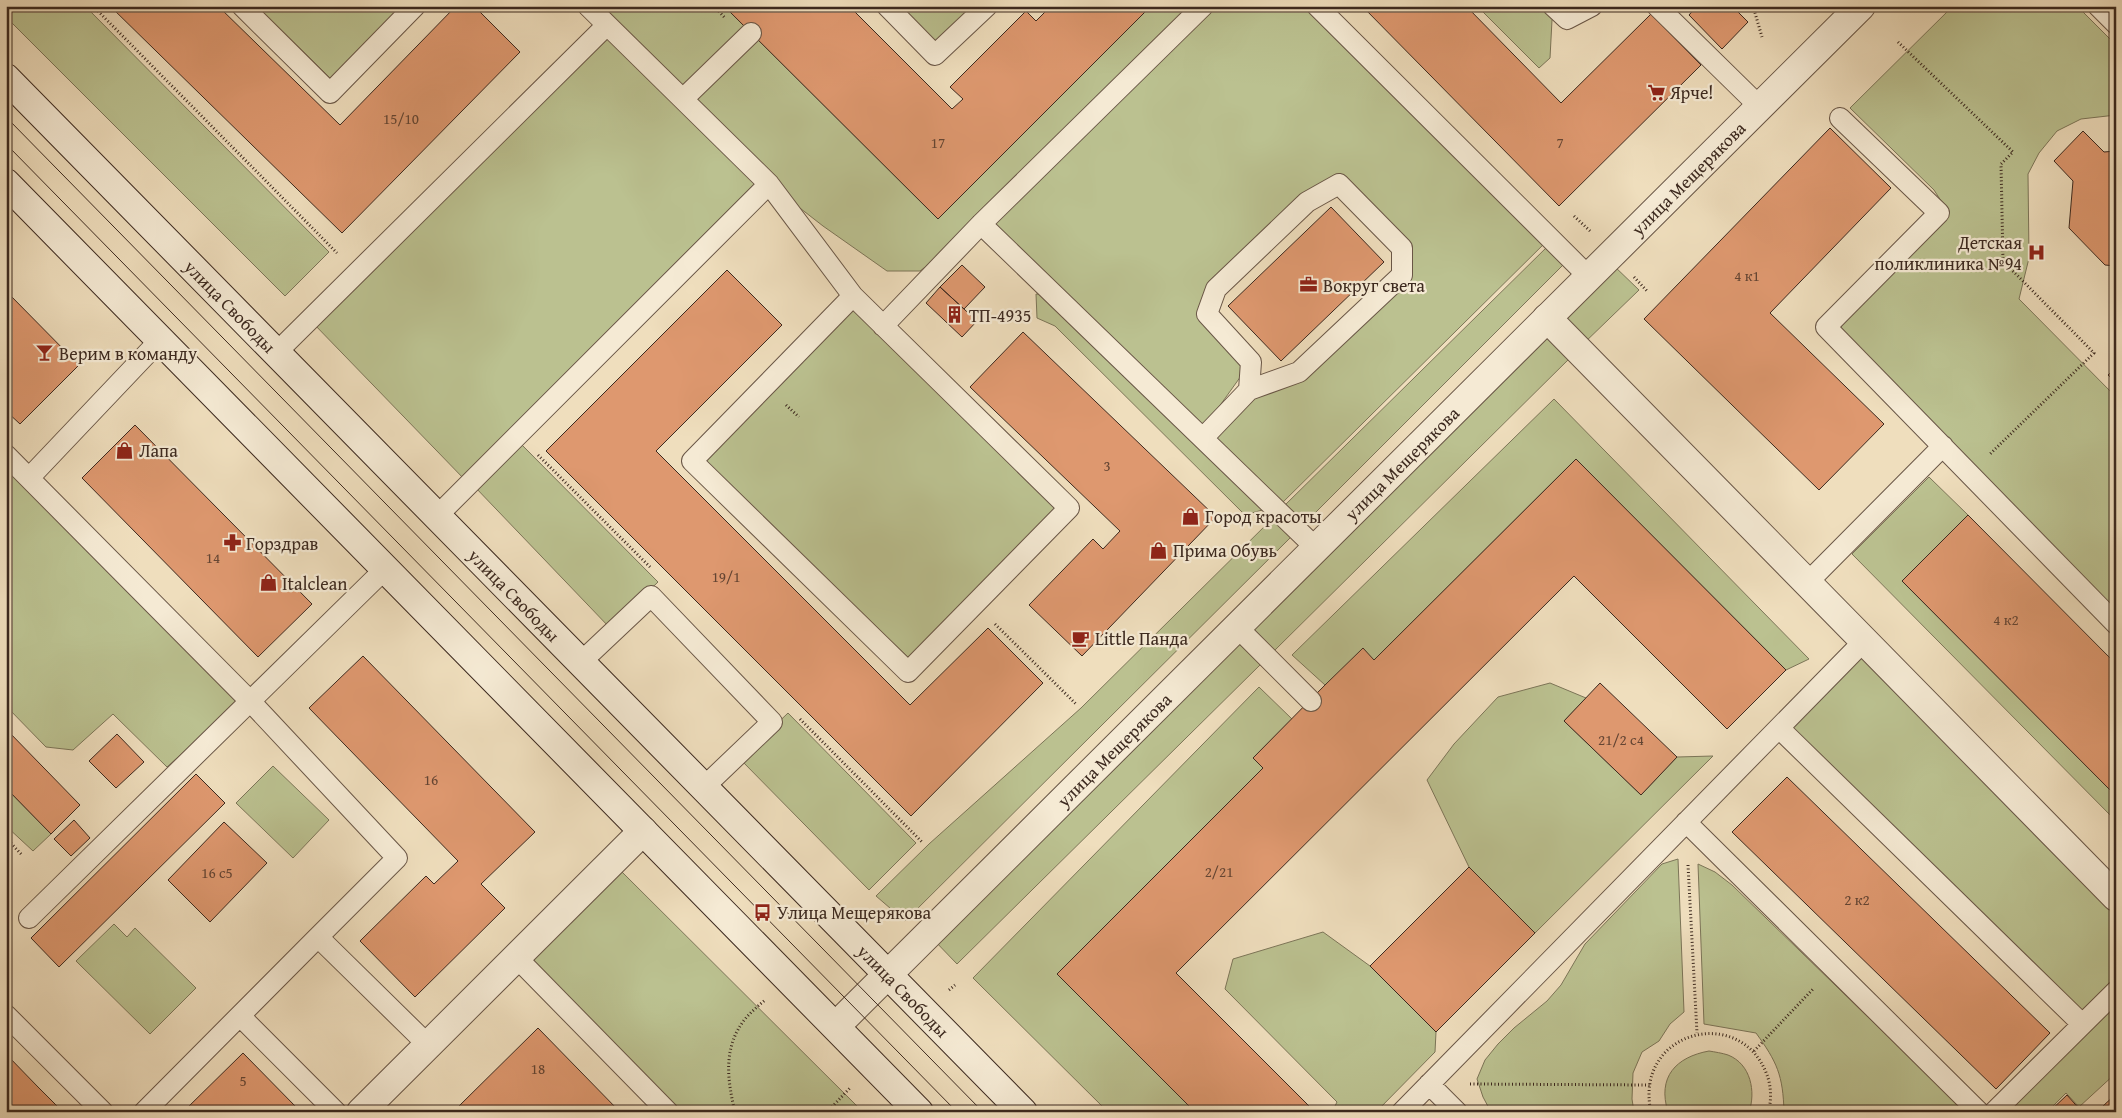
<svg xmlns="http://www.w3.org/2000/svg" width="2122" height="1118" viewBox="0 0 2122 1118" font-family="'Gentium Book Plus',serif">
	<rect width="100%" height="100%" fill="#efdebd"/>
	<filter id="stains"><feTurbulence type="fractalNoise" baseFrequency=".004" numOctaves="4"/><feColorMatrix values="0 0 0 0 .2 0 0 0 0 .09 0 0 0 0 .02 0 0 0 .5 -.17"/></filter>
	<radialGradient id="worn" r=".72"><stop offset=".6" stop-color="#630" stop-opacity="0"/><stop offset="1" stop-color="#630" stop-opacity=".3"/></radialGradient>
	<path fill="#bbc190" stroke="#7c7558" d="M6 6H85L329 252 285 296 6 17Z
		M257 6H401L331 79Z
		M589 6H724L938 219 1151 6H1317L1551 237 1276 509 1203 438 1249 390 1299 372 1402 275V248L1339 184 1307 202 1207 314 1251 362 1216 411 1197 432 981 224 920 271H887L823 226 769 184 466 481 312 322 607 25Z
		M887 6H987L935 55Z
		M1477 6H1568L1552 20 1550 58 1539 68Z
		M1953 6H2077L2116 45V115L2081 119 2057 131 2039 153 2028 174 2029 258 2019 299 2116 397V613L1840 332 1843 319 1945 207 1934 190 1850 108Z
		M1550 244 1566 262 1305 523 1282 508Z
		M1612 264 1639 290 1581 346 1555 319Z
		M1036 294 1048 295 1269 508 1245 515 1055 326 1037 318Z
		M854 307 1058 509 910 659 703 461Z
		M1547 326 1574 354 1272 653 1245 627Z
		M1554 399 1809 659 1786 670 1576 459 1374 660 1325 685 1292 655Z
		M519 442 658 582 610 628 474 486Z
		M6 468 238 703 167 767 113 714 73 750 46 747 6 706Z
		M1929 477 1968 515 1902 581 2116 796V821L1852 554Z
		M1276 515 1293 535 905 921 876 896 929 844 1081 708Z
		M1236 636 1262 663 957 964 932 938Z
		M1864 641 2116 897V991L2082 1024 1779 728Z
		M1550 683 1586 698 1564 721 1641 795 1677 757 1713 756 1535 933 1469 867 1427 780 1454 744 1498 697Z
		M1259 687 1292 719 1253 758 1263 768 1057 974 1195 1112H1108L973 978Z
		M788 713 916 843 869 890 740 759Z
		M273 766 329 820 293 858 236 803Z
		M6 788 51 834 33 851 6 826Z
		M1678 859 1684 1012 1670 1024 1659 1041 1642 1052 1633 1073 1632 1099 1634 1112H1491L1483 1097 1477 1079 1485 1060 1498 1044 1514 1028 1547 1001 1561 985 1585 944 1662 864Z
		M1698 864 1715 872 1732 885 1869 1018 1950 1095 1960 1108V1112H1784C1783 1075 1777 1062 1756 1033L1704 1024Z
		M618 868 863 1112H679L528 957Z
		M114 924 127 937 135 928 196 988 150 1034 76 961Z
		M1323 932 1370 966 1436 1032 1435 1052 1376 1112H1332L1337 1102 1225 989 1233 959Z
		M2116 1000V1073L2079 1107 2066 1093 2047 1112H2004Z
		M1709 1051C1715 1052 1722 1053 1728 1055 1751 1064 1756 1092 1749 1112H1668C1657 1077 1676 1057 1709 1051Z"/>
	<path fill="#de986f" stroke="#3c291f" d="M110 6H218L340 125 456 6H474L520 52 342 233Z
		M724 6H849L952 109 963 99 950 87 1026 11 1036 21 1051 6H1151L938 219Z
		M1362 6H1466L1561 103 1651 14 1701 65 1559 206Z
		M1697 6H1732L1748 22 1722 49 1689 15Z
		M1830 128 1891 188 1770 313 1884 424 1819 490 1644 319Z
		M2083 131 2104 152 2116 151V266L2105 265 2069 228 2073 181 2054 161Z
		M1331 207 1384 262 1281 361 1228 306Z
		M962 265 985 287 964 309 940 287Z
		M727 270 782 325 656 451 910 705 988 628 1043 683 911 816 546 451Z
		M940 287 977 321 962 337 926 303Z
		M6 291 79 365 20 424 6 411Z
		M1023 332 1216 517 1082 656 1029 605 1093 539 1103 549 1120 531 970 387Z
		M2116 367V383L2108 375Z
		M135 425 312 604 258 657 82 478Z
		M1576 459 1786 670 1727 729 1574 576 1176 973 1315 1112H1195L1057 974 1263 768 1253 758 1325 685 1363 648 1374 660Z
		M1968 515 2116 664V796L1902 581Z
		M363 656 535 832 481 884 505 908 415 997 360 941 426 876 434 884 458 861 309 708Z
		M1600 683 1677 757 1641 795 1564 721Z
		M6 729 80 805 51 834 6 788Z
		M117 734 144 762 116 788 89 761Z
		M196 774 225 803 59 967 31 938Z
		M1787 777 2050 1033 1996 1089 1732 832Z
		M74 820 90 838 71 856 54 839Z
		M224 822 267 863 210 922 168 880Z
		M1469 867 1535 933 1436 1032 1370 966Z
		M538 1028 620 1112H453L457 1108Z
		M243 1053 297 1108 293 1112H183Z
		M6 1054 38 1087 63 1112H6Z
		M2116 1094V1112H2108L2103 1106Z
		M2067 1095 2082 1112H2049Z"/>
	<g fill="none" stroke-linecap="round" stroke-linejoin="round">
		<defs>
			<path id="service" d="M242 6 330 93 415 6
				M588 6 769 184 853 296
				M887 6 935 55 987 6
				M1317 6 1589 277
				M1553 6 1567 19 1592 6
				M1657 6 1760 107
				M2098 6 2116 24
				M683 99 751 33
				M1840 118 1939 213 1826 327 2116 624
				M981 224 1316 548
				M853 296 1069 508 908 672 692 461Z
				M883 326 981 224 1203 6
				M276 353 607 25
				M1203 438 1249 390 1251 362 1207 314 1216 289 1307 202 1339 184 1402 248V275L1299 372 1249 390
				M6 455 250 701 397 858 318 937 428 1045
				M30 477 160 340
				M437 516 769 184
				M1807 583 1943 446
				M1237 627 1311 701
				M581 662 651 596 772 722 704 787
				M1779 728 2082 1024
				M1686 822 1979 1112
				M29 918 386 568
				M516 957 668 1112
				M6 1015 103 1112
				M240 1016 336 1112
				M1429 1084 1457 1112
				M144 1112 318 937
				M1402 1112 1864 641
				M1994 1112 2116 991"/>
			<g id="minor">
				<path d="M1547 318 2116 897"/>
				<path id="s1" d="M836 1026 1861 6"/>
				<path d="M361 1112 643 831"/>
			</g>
			<g id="secondary">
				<path id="s2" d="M6 78 1023 1112"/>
				<path d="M6 183 919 1112"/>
			</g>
		</defs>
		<use href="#service" stroke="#695646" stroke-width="22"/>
		<use href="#minor" stroke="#695646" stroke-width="30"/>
		<use href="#secondary" stroke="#3c291f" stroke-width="30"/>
		<path stroke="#3c291f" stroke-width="3" stroke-dasharray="1 2.5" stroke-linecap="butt" d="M93 6 337 253
			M714 6 725 18
			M1753 6 1762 37
			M1898 42 2013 152 2001 164 2003 261 2094 353 1990 454
			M1574 216 1590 231
			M1634 277 1647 291
			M786 405 799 417
			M538 455 650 567
			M995 624 1076 704
			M800 719 923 843
			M6 838 22 855
			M1688 865 1697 1033
			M949 990 955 985
			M1754 1051 1814 988
			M1470 1084 1650 1085
			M1770 1108 1845 1112
			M735 1112C727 1079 723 1047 745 1019 751 1012 758 1006 765 1000
			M827 1112 850 1088
			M1651 1112C1633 1031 1741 1003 1767 1075 1771 1085 1772 1101 1768 1112"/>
		<use href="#service" stroke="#f5ead4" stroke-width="20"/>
		<use href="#minor" stroke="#f5ead4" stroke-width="28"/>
		<use href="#secondary" stroke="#f5ead4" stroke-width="28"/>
		<path stroke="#3c291f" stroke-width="1" d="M6 117 983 1112
			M6 144 957 1112"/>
	</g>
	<defs>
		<symbol id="supermarket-bare" viewBox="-9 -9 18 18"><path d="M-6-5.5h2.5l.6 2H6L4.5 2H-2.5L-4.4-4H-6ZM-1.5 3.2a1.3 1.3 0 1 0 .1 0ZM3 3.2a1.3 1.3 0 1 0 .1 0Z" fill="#8f2418" stroke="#f5ead4" stroke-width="2.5" paint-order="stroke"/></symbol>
		<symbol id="hospital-bare" viewBox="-9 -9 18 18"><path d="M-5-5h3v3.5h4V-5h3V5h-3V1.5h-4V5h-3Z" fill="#8f2418" stroke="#f5ead4" stroke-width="2.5" paint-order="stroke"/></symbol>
		<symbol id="office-bare" viewBox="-9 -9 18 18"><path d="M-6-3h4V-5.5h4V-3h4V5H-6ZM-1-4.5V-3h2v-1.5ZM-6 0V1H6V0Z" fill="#8f2418" stroke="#f5ead4" stroke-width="2.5" paint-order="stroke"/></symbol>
		<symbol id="building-bare" viewBox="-9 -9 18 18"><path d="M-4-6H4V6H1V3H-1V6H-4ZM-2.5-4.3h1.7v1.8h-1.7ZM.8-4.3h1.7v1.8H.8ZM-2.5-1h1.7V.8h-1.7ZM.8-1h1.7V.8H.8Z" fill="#8f2418" stroke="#f5ead4" stroke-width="2.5" paint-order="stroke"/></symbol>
		<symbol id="bar-bare" viewBox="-9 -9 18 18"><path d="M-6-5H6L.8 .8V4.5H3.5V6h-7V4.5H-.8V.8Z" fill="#8f2418" stroke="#f5ead4" stroke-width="2.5" paint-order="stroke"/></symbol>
		<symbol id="shop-bare" viewBox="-9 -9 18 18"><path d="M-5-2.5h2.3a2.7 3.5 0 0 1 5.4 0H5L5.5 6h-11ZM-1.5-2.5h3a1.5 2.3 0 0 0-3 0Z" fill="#8f2418" stroke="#f5ead4" stroke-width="2.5" paint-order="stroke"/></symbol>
		<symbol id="pharmacy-bare" viewBox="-9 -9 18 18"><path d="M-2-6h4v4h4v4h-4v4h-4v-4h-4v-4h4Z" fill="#8f2418" stroke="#f5ead4" stroke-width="2.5" paint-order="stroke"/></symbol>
		<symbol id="cafe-bare" viewBox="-9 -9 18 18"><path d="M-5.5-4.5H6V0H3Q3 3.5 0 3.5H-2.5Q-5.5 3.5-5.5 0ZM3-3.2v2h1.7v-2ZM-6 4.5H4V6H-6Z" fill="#8f2418" stroke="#f5ead4" stroke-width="2.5" paint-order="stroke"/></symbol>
		<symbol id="bus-bare" viewBox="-9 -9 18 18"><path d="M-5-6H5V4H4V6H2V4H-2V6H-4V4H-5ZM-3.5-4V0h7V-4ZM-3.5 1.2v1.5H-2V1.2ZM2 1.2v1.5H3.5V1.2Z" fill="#8f2418" stroke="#f5ead4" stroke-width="2.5" paint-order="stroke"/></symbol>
	</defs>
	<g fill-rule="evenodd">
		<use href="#supermarket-bare" x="1644" y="80" width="25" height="25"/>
		<use href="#hospital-bare" x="2024" y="240" width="25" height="25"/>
		<use href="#office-bare" x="1296" y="272" width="25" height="25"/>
		<use href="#building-bare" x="942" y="302" width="25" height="25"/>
		<use href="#bar-bare" x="32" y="340" width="25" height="25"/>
		<use href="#shop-bare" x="112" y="438" width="25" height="25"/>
		<use href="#shop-bare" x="1178" y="504" width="25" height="25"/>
		<use href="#pharmacy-bare" x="220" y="530" width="25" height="25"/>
		<use href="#shop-bare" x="1146" y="538" width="25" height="25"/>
		<use href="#shop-bare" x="256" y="570" width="25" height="25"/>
		<use href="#cafe-bare" x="1068" y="626" width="25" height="25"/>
		<use href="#bus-bare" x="750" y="900" width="25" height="25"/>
	</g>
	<g text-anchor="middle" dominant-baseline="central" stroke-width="4.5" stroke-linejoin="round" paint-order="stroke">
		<g font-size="15" fill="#644533">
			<text x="401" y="118">15/10</text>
			<text x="938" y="142">17</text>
			<text x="1560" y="142">7</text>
			<text x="1747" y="275">4 к1</text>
			<text x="1107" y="465">3</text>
			<text x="213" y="557">14</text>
			<text x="726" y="576">19/1</text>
			<text x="2006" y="619">4 к2</text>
			<text x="1621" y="739">21/2 с4</text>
			<text x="431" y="779">16</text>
			<text x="1219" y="871">2/21</text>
			<text x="217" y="872">16 с5</text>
			<text x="1857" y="899">2 к2</text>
			<text x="538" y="1068">18</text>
			<text x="243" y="1080">5</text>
		</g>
		<g font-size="18" fill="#3c291f" stroke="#f5ead4" text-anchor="start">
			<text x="1670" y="92">Ярче!</text>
			<text x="2022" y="242" text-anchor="end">Детская<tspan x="2022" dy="21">поликлиника №94</tspan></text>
			<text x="1323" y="285">Вокруг света</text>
			<text x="969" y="315">ТП-4935</text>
			<text x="59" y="353">Верим в команду</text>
			<text x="139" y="450">Лапа</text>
			<text x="1205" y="516">Город красоты</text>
			<text x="246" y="543">Горздрав</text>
			<text x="1173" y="550">Прима Обувь</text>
			<text x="282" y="583">Italclean</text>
			<text x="1095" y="638">Little Панда</text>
			<text x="777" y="912">Улица Мещерякова</text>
		</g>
		<g font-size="18" fill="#3c291f" stroke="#f5ead4">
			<text stroke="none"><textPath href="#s1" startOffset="1202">улица Мещерякова</textPath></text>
			<text stroke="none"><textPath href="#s2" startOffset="320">улица Свободы</textPath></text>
			<text stroke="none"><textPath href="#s1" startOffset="798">улица Мещерякова</textPath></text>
			<text stroke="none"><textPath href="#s2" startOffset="725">улица Свободы</textPath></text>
			<text stroke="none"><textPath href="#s1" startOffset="392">улица Мещерякова</textPath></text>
			<text stroke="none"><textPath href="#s2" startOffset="1280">улица Свободы</textPath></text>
		</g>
	</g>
	<rect width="2122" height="1118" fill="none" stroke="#efdebd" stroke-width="25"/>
	<rect x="8" y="8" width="2107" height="1103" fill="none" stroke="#3c291f" stroke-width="2.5"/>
	<rect x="12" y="12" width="2097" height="1093" fill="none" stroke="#3c291f"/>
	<rect width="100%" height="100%" filter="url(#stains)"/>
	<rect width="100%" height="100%" fill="url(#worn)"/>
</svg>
